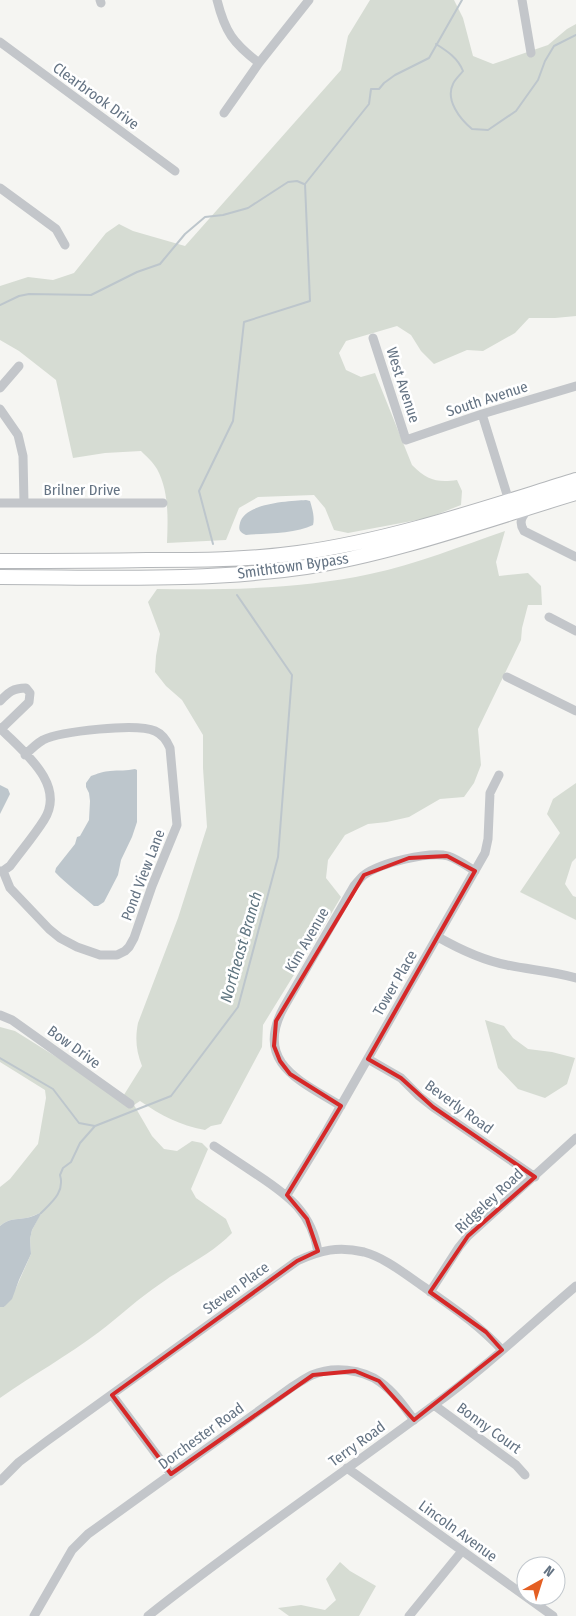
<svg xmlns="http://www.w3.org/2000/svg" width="576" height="1616" viewBox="0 0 576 1616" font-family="'Fira Sans Condensed',sans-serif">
	<rect width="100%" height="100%" fill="#f5f5f2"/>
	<path fill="#d6dcd3" d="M370 0H454L463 18 473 56 493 64 548 45 567 29 576 24V316L555 318H529L515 333 483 351 467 350 434 364 421 351 411 335 397 326 346 341 339 353 346 370 361 377 375 373 412 465C427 480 437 483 457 480L462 491 461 505 428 518 348 533 334 530 325 508 314 495 258 497 239 508 226 540 167 543C168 518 169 491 157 469 153 462 146 456 141 451L105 453 73 458 56 380 19 351 0 340V286L28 277 53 280 74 273 106 233 119 224 133 231 185 246 341 70 348 36Z
		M505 531 496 562 499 576 528 573 541 586 542 605H528L522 628 521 640 478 729 481 765 474 783 464 797 440 799 409 817 387 822 368 824 345 835 328 860 326 878 341 897 321 931 263 1025 262 1047 221 1124 211 1126 205 1130C179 1125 162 1116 140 1101L134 1105 152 1136 164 1149 177 1151 192 1141 202 1143 208 1149 191 1189 196 1198 226 1219 232 1233C212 1254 183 1267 160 1284 139 1298 120 1316 99 1332 67 1356 33 1375 0 1398V1307H4L16 1288 31 1254 30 1239 32 1230 41 1213C37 1214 31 1217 26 1218 15 1220 9 1218 0 1226V1187L10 1179 38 1144 46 1098 45 1090 0 1062V1027L15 1031 122 1098 142 1066C136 1051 135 1038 138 1023L178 918 207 827 203 768V735L182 700 166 686 155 672 156 656 160 634 148 602 157 589C229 590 300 589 370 574 417 564 461 546 505 531Z
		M576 783V858L572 862 565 884 573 896 576 897V920L520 892 560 833 547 814 553 799Z
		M485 1020 504 1026 513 1038 528 1049 552 1052 575 1058 567 1084 545 1098 518 1089 498 1068Z
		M340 1562 350 1571 376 1586 359 1616H289L278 1608 301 1605 325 1610 336 1600 326 1579Z"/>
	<path fill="#bdc6cc" d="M306 500 310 501C312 508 315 517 313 525 296 534 266 533 246 535 240 532 238 530 240 523 245 503 289 501 306 500Z
		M135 769 137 770V822L132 837 121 860 118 875 104 902 98 906H94C81 894 67 885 55 872L56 868 75 844 77 837 80 836 89 820 90 801 89 793 86 787V783L91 776C96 774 105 771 110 771 119 770 127 771 135 769Z
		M0 785 8 789 10 794 0 814Z
		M42 1212 32 1230 30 1239 31 1254 19 1280 12 1299 4 1307H0V1226C9 1218 15 1220 26 1218 32 1217 37 1214 42 1212Z"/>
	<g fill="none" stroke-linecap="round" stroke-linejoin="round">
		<path stroke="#bdc6cc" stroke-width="2" d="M436 44C447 51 458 58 463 71 460 75 455 79 453 84 445 100 460 119 472 129L488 130 516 111 538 80 545 61 554 46 576 35
			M0 305 19 296 29 294 91 295 137 272 160 264 185 234 205 217 223 215 248 208 288 182 297 181 304 184
			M213 544 199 491 233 421 244 322 310 301 305 184 369 104 371 89H379L384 83 395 75 429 58 462 0
			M0 1058 53 1089 79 1123 95 1126
			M41 1213C52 1202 65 1192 60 1175L63 1168 71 1162 80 1143 95 1126 171 1096 238 1007 278 857 292 675 237 595"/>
		<defs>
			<path id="highway" d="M0 561C49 561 98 561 147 560 198 560 248 560 298 553 393 540 485 508 576 480
				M0 577C102 577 205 582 306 567 396 553 489 519 576 493"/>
		</defs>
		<use href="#highway" stroke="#b4b7ba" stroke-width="16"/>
		<path stroke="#c3c6ca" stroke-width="9" d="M100 0 101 3
			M217 0C225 32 233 43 259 63
			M522 0 531 53
			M0 42 175 171
			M224 113 259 63 309 0
			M0 188 56 229 65 245
			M373 338 406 440 482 414 576 386
			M0 388 19 366
			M0 409 18 435 23 456 24 503
			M482 414 509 501
			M0 503H163
			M529 508C522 516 518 522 524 531L576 557
			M549 617 576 631
			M507 677 576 711
			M0 701C9 692 13 688 26 688L30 693 29 702 1 729
			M0 728C22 751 67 784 44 820 34 836 21 851 10 866L3 871H0
			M3 871 10 888 49 929 60 938 77 947 100 955H117L125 951 129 947 134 938 152 886 177 825 170 748C167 741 162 734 155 731 137 723 61 731 43 740 36 744 31 749 25 755
			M438 937C459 949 482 960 507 965 530 970 553 971 576 978
			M0 1015 12 1020 130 1104
			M368 1059 401 1078 419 1096 433 1107 535 1177
			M341 1106C301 1081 253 1063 284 1007L354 886C357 883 360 878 364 875 380 863 429 851 448 856 457 859 467 866 475 871
			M214 1146C229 1156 244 1166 259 1176 289 1196 312 1213 318 1252
			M287 1195 327 1130 485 853 488 839 490 793 499 775
			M430 1292 459 1247 468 1236 576 1138
			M112 1395 171 1474
			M434 1405 516 1465 525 1475
			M347 1468 553 1616
			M0 1481 19 1462 47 1441 297 1261C321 1250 338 1246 364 1252 386 1258 406 1275 424 1287 452 1307 478 1324 502 1350
			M34 1616 72 1550 88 1534 292 1387C299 1383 305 1378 312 1375 333 1366 362 1369 380 1382 394 1392 404 1406 414 1420
			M148 1616C241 1542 339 1476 434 1405 484 1369 529 1326 576 1286
			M409 1616 462 1551"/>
		<use href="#highway" stroke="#fff" stroke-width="14"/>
	</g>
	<path fill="none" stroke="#d62828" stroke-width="4" stroke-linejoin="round" d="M447 856 475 871 368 1059 401 1078 433 1107 535 1177 468 1236 430 1292 486 1332 502 1350 414 1420 379 1381 355 1371 313 1375 171 1474 112 1395 297 1261 318 1251 307 1219 287 1195 341 1106 290 1074 280 1061 274 1046 276 1021 364 875 409 858Z"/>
	<g text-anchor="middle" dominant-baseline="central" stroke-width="5" stroke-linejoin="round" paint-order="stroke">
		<g font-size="15" fill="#647383" stroke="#fff">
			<text transform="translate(96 96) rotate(36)">Clearbrook Drive</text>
			<text transform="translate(403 385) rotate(72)">West Avenue</text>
			<text transform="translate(487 399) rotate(-18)">South Avenue</text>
			<text x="82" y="490">Brilner Drive</text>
			<text transform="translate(293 566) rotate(-8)">Smithtown Bypass</text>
			<text transform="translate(143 875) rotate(-69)">Pond View Lane</text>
			<text transform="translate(307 940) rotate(-60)">Kim Avenue</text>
			<text transform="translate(395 983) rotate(-60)">Tower Place</text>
			<text transform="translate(74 1047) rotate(36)">Bow Drive</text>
			<text transform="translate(459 1107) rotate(36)">Beverly Road</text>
			<text transform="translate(489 1201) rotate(-43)">Ridgeley Road</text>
			<text transform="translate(236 1288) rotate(-36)">Steven Place</text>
			<text transform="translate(489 1428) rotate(36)">Bonny Court</text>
			<text transform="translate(201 1436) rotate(-36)">Dorchester Road</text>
			<text transform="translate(357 1444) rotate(-36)">Terry Road</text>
			<text transform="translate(458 1531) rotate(36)">Lincoln Avenue</text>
		</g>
		<g font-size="16" font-style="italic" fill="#5f7580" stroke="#fff">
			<text transform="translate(241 947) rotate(-74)">Northeast Branch</text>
		</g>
	</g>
	<g transform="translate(541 1581) rotate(39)"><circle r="24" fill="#ffffff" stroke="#c1c7cd"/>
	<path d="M0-4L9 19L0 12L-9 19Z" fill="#e45f23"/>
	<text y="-8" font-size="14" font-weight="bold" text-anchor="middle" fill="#647383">N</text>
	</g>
</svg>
